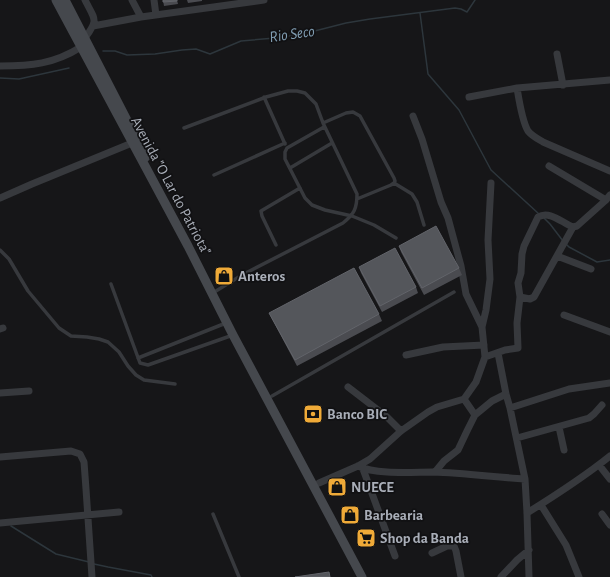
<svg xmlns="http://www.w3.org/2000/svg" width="610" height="577" viewBox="0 0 610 577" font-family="'Alegreya Sans',sans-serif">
	<rect width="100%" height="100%" fill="#161618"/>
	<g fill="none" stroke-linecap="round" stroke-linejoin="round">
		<path stroke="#2d363c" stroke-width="1.5" d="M420 13 428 74 459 110 491 170 539 214
			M103 51H115L127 55 155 54 182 50 196 49 210 54 241 41 275 38 299 35 346 23 370 19 455 8 461 9 467 12 475 0
			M0 78 19 79 69 68
			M544 218 550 224 563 241
			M566 244 569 247 597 262 610 260
			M11 526 56 554 89 562
			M94 564 108 567 151 575 152 577"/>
		<path stroke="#37393d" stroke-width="3.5" d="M264 97 285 144
			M323 123 346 113 353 112 360 116 394 178 395 181 394 183 391 185 357 199
			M324 127 287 148 285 152V159L305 198 312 205 325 210 352 216 374 225 396 238
			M184 128 266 97 288 91H297L305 93 316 104 323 123 357 194C357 209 354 214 343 223L242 275 216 291
			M290 168 332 143
			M214 175 285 143
			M394 183 412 194 417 202 424 225
			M276 245 262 216 261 211 300 188
			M0 250 9 259 28 291 59 328 71 336 87 337 99 339 108 342 119 352 128 366 136 375 144 380 175 384
			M111 284 140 363 148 365 233 335
			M138 358 226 323
			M272 396 454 292
			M213 514 239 577"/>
		<path stroke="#37393d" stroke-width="7" d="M132 0 141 17
			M154 0 156 15
			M93 26 141 17 264 0
			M85 38C99 19 95 20 85 0
			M557 54 563 85
			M0 66C31 66 54 64 81 47
			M517 88C519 100 522 121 528 131 532 136 538 139 543 142L610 171
			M469 97 517 88 610 80
			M413 116 422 139 441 202 448 218 461 266 466 294 482 327
			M549 166 606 200
			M0 198 32 184 132 143
			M557 256 591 269
			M520 297 530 299 534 297 573 227 577 226 606 200 610 195
			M564 315 610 332
			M0 329 3 328
			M498 353 506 394 510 408 525 479 527 513 529 577
			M406 355 443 347 484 345
			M485 357 505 350 518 348 517 323 520 297 518 283 521 273 522 254 524 246 538 217C550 210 562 223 573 227
			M348 387 387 417 401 431
			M0 393 29 391
			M464 399 475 415
			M510 408 569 389 610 383
			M559 427 564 450
			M517 438 589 418 594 414 602 405
			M0 457 71 451 80 454 84 462 86 489 92 577
			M599 465 610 479
			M358 466C377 475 412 472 433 472 464 473 494 477 525 479
			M363 469 395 556
			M435 472 444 461 458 450 467 431 475 415 492 401 506 394
			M319 483 358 466 370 459 401 431 428 412 437 407 464 399 476 382 485 357 482 327 486 310 490 279 488 240 491 183
			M541 505 566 545 579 577
			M527 513C556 495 584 477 610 456
			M602 514 610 525
			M0 523 119 512
			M432 553 447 546H454L456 551 461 577
			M501 577 517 560 529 550"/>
		<path stroke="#45484d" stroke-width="9" d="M56 0 188 246 233 335 362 577
			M65 0 146 157"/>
	</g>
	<path fill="#4a4b50" d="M163 0H177L178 4 164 6Z
		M187 0H202V1L188 3Z
		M399 246 459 268 462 275 424 295 401 252Z
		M359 267 416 287 418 293 382 312 361 273Z
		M269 313 379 314 382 321 297 366 272 319Z"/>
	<path fill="#54565b" stroke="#62646a" d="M163 0H177V1L163 2Z
		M436 226 459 268 422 288 399 246Z
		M395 248 416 287 380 306 359 267Z
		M354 268 379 314 295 360 269 313Z
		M329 572 330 577H295Z"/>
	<defs>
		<symbol id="shop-square" viewBox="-11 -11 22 22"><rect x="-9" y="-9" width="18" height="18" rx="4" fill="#efaa38" stroke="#111113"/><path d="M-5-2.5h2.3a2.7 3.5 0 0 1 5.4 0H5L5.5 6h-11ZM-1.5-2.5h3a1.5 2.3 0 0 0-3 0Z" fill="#111"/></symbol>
		<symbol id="bank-square" viewBox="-11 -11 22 22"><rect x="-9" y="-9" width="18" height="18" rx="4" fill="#efaa38" stroke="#111113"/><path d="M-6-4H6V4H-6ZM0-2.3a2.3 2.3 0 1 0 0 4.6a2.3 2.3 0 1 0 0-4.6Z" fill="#111"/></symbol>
		<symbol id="supermarket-square" viewBox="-11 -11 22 22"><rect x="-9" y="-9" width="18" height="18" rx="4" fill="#efaa38" stroke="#111113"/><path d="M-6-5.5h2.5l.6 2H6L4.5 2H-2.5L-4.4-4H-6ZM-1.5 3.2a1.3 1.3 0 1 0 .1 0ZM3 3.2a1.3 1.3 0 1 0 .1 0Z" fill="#111"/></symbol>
	</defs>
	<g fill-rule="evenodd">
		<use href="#shop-square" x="213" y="265" width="22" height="22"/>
		<use href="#bank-square" x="302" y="403" width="22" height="22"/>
		<use href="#shop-square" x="326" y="476" width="22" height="22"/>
		<use href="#shop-square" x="339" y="504" width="22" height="22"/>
		<use href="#supermarket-square" x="355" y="527" width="22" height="22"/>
	</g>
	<g text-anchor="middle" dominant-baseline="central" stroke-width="3.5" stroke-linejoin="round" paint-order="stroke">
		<g font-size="15" fill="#a9aeb8" stroke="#111113">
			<text transform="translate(171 186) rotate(62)">Avenida "O Lar do Patriota"</text>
		</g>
		<g font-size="15" font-weight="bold" fill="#a9aeb8" stroke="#111113" text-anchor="start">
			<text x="238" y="276">Anteros</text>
			<text x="327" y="414">Banco BIC</text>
			<text x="351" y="487">NUECE</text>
			<text x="364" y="515">Barbearia</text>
			<text x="380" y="538">Shop da Banda</text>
		</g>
		<g font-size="16" font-style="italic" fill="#809db2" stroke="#111113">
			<text transform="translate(292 34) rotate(-8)">Rio Seco</text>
		</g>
	</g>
</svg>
